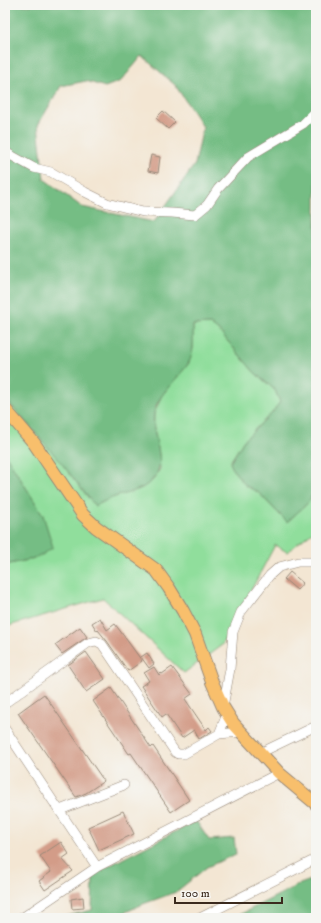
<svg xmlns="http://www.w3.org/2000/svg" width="321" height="923" viewBox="0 0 321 923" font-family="'IM FELL DW Pica',serif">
	<rect width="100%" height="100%" fill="#f6f6f2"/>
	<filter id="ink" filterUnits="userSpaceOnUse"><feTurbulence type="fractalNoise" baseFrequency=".025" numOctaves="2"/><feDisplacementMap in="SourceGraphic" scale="8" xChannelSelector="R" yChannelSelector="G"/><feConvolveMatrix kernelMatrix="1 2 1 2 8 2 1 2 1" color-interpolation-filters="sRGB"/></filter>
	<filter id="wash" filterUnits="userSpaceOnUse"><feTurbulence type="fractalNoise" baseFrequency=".012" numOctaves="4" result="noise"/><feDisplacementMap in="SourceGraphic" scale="16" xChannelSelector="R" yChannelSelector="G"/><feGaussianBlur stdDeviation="0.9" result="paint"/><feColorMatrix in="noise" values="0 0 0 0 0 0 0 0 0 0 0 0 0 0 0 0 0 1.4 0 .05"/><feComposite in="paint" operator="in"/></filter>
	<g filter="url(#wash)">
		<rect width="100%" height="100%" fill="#f3e6d3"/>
		<path fill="#90de9c" stroke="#66845d" d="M210 324 220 332 254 372 275 390 280 402 272 413 244 440 230 462 234 471 246 486 258 492 287 522 309 502 316 485V529L287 552 275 545 222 645 184 673 103 598 5 627V565L28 560 42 555 43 515 5 454V398L59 460 95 506 111 498 142 488 153 480 160 469 159 455 154 427V414L162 395 189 363 193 348V325Z"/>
		<path fill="#74bd84" stroke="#587451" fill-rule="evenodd" d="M5 5H316V485L309 502 287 522 258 492 246 486 234 471 230 463 244 440 272 413 280 402 275 390 254 372 220 332 210 324 193 325C193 337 195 353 188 364 178 379 156 396 154 414 150 436 169 461 153 479 144 491 125 493 112 498 106 500 101 503 95 506L59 460 5 398ZM142 56 175 85 203 127 195 164 154 222 82 207 44 179 38 125 61 86 86 81 105 87 121 81Z
			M5 454 43 515 53 547 42 555 28 560 5 565Z
			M196 821 209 840 234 838 236 854 207 867 176 892 143 904 113 918H59L92 910 93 874Z
			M316 878V918H233L300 884Z"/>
		<g id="blocks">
			<path fill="#d39c88" d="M163 111 175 122 168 129 156 118Z
				M151 155 160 157 158 173 148 171Z
				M290 572 303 583 297 590 284 579Z
				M100 618 107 630 115 624 142 661 128 671 107 641 98 630 97 631 92 623Z
				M80 627 87 637 62 654 55 645Z
				M86 652 105 679 86 692 68 665Z
				M147 653 154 664 149 668 141 657Z
				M154 667 159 675 161 673 162 674 172 667 192 694 185 699 206 730 209 727 212 731 199 739 194 730 182 738 166 714 162 717 141 686 149 681 144 673Z
				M111 688 151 748 153 746 189 800 171 812 131 753 129 754 93 701Z
				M44 694 104 781 86 793 76 797 18 713Z
				M123 811 134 834 99 850 88 827Z
				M61 842 69 854 62 859 73 871 45 890 39 881 51 872 40 856Z
				M83 897 84 908 72 909 71 899Z"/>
		</g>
	</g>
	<g filter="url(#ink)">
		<use href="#blocks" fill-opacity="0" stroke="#978878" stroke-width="1"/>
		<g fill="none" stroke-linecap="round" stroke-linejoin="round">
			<defs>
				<path id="minor" d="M5 152 34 168 51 172 85 192 107 203 143 212 172 213 195 215 207 205 218 189 248 157 303 124 316 111
					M5 703 88 643 96 641 102 644 175 752 178 754H184L219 734 241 732
					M223 707 230 669 233 632 241 612 270 575 279 567 298 562H316
					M5 729 97 867
					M219 734 227 714
					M260 753 316 726
					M60 810 124 785
					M22 918 97 867 279 773
					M200 918 316 859"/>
				<path id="major" d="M5 409 34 443 83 515 96 527 156 570 169 588 183 611 195 634 212 682 223 707 233 723 279 773 316 804"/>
			</defs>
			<use href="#minor" stroke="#978878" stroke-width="10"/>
			<use href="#major" stroke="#978878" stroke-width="14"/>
			<use href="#minor" stroke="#fff" stroke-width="9"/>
			<use href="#major" stroke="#f8bf6c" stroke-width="12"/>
		</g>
	</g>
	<rect width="321" height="923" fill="none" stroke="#f6f6f2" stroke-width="20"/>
	<path d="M175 897v6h107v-6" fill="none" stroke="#3b2a1e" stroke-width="2"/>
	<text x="181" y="897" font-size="12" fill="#3b2a1e" stroke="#f6f6f2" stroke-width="3" paint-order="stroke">100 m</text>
</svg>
